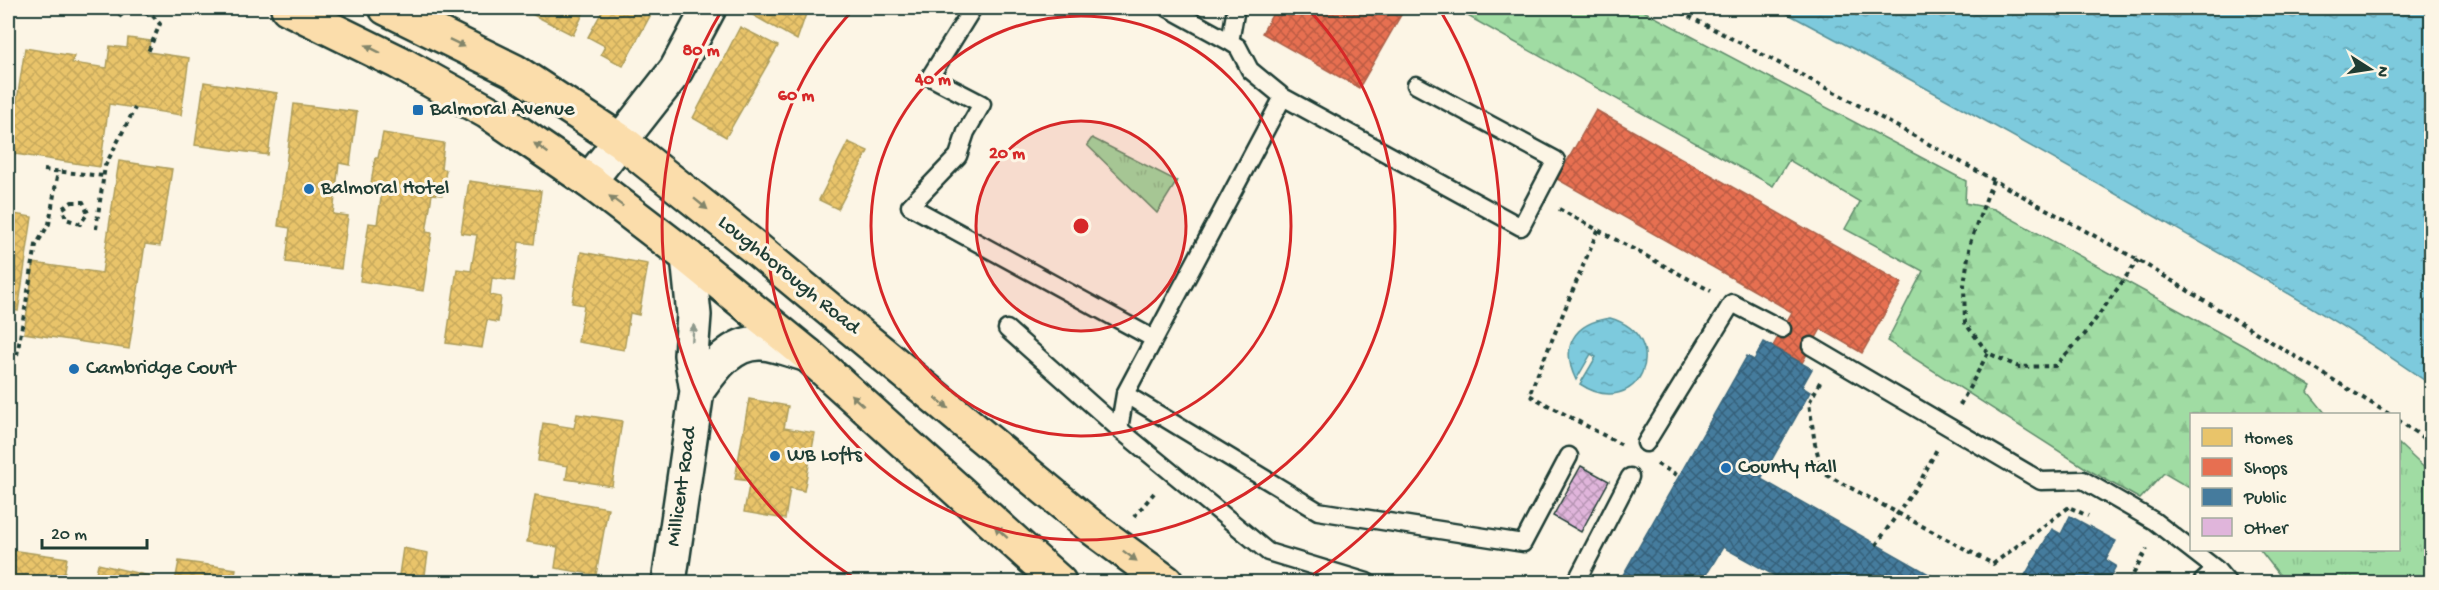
<svg xmlns="http://www.w3.org/2000/svg" width="2439" height="590" viewBox="0 0 2439 590" font-family="'Gochi Hand',sans-serif">
	<defs>
		<pattern id="grass-tufts" width="24" height="20" patternUnits="userSpaceOnUse" patternTransform="scale(1.5)"><rect width="24" height="20" fill="#a0dca3"/><path d="M3 7l-1-3M5 7V3M7 7l1-3M15 17l-1-3M17 17v-4M19 17l1-3" fill="none" stroke="#89be8d"/></pattern>
		<pattern id="forest-firs" width="22" height="20" patternUnits="userSpaceOnUse" patternTransform="scale(1.5)"><rect width="22" height="20" fill="#a0dca3"/><path d="M5 1l3.5 6h-7zM16 11l3.5 6h-7z" fill="#89be8d"/></pattern>
		<pattern id="water-ripples" width="26" height="14" patternUnits="userSpaceOnUse" patternTransform="scale(1.5)"><rect width="26" height="14" fill="#7dcadd"/><path d="M2 4q2-2 4 0t4 0M15 11q2-2 4 0t4 0" fill="none" stroke="#66a5b4"/></pattern>
		<pattern id="homes-cross-hatch" width="8" height="8" patternUnits="userSpaceOnUse" patternTransform="scale(1.5)"><rect width="8" height="8" fill="#e9c46a"/><path d="M0 0l8 8M0 8l8-8" fill="none" stroke="#c7a95c"/></pattern>
		<pattern id="shops-cross-hatch" width="8" height="8" patternUnits="userSpaceOnUse" patternTransform="scale(1.5)"><rect width="8" height="8" fill="#e76f51"/><path d="M0 0l8 8M0 8l8-8" fill="none" stroke="#bb5c44"/></pattern>
		<pattern id="public-cross-hatch" width="8" height="8" patternUnits="userSpaceOnUse" patternTransform="scale(1.5)"><rect width="8" height="8" fill="#457b9d"/><path d="M0 0l8 8M0 8l8-8" fill="none" stroke="#36617a"/></pattern>
		<pattern id="building-cross-hatch" width="8" height="8" patternUnits="userSpaceOnUse" patternTransform="scale(1.5)"><rect width="8" height="8" fill="#e0b5db"/><path d="M0 0l8 8M0 8l8-8" fill="none" stroke="#b594b2"/></pattern>
	</defs>
	<rect width="100%" height="100%" fill="#fcf5e5"/>
	<filter id="ink" filterUnits="userSpaceOnUse"><feTurbulence type="fractalNoise" baseFrequency=".0167" numOctaves="2"/><feDisplacementMap in="SourceGraphic" scale="12" xChannelSelector="R" yChannelSelector="G"/><feConvolveMatrix kernelMatrix="1 2 1 2 8 2 1 2 1" color-interpolation-filters="sRGB"/></filter>
	<g filter="url(#ink)">
		<path fill="url(#grass-tufts)" stroke="#608c6c" stroke-width="1.5" d="M1092 138 1177 181 1157 213 1087 145Z
			M2399 444 2431 474V582H2285L2260 550H2398Z"/>
		<path fill="url(#forest-firs)" stroke="#608c6c" stroke-width="1.5" d="M1467 8H1638L1966 181 1965 203 1994 209 2244 346 2311 386 2308 392 2326 414H2192L2191 489 2164 473 2140 499 2087 469 1887 341 1923 271 1845 229 1860 202 1789 160 1773 186 1464 14Z"/>
		<path fill="url(#water-ripples)" stroke="#579299" stroke-width="1.5" d="M1777 8H2431V385C2346 325 2254 273 2163 221 2036 148 1907 77 1777 8Z
			M1610 318C1676 337 1639 423 1580 384L1596 357 1591 354 1576 380C1560 347 1573 323 1610 318Z"/>
		<path fill="url(#homes-cross-hatch)" stroke="#ac9c5a" stroke-width="1.5" d="M520 8H586L573 35Z
			M604 8H634L650 16 623 66 601 54 605 46 588 37Z
			M751 8H808L797 40 749 13Z
			M740 27 778 46 726 137 693 118Z
			M128 38 150 41 148 52 189 58 181 115 109 104 100 167 9 153 25 48 74 56 72 63 107 68 110 46 127 48Z
			M204 82 277 93 268 155 195 145Z
			M294 104 357 112 350 165 339 163 333 214 348 216 341 269 286 262 290 228 278 226Z
			M383 133 444 143 441 168 446 170 442 195 432 194 426 232 432 233 423 291 360 281 369 223 377 224 383 186 371 184 375 158H378Z
			M848 142 868 151 838 209 819 200Z
			M119 161 172 169 160 246 145 244 129 349 24 333 34 263 102 273Z
			M469 181 541 191 534 244 519 242 514 281 492 278 490 295 501 297 498 322 487 320 482 348 446 343 457 269 471 271 477 235 461 233Z
			M8 213 32 217 18 311 8 309Z
			M581 252 648 264 639 315 630 313 624 350 578 342 584 305 572 303Z
			M749 399 788 406 784 428 815 433 804 491 790 488 785 519 744 512 750 481 735 479Z
			M577 414 622 421 612 486 566 479 568 466 538 461 543 423 574 428Z
			M535 495 608 508 596 575 555 568 558 547 527 542Z
			M403 548 428 553 424 582H398Z
			M10 550 67 558 63 582H8Z
			M179 561 236 569 234 582H175Z
			M98 564 154 577 153 582H94Z
			M718 575 768 582H717Z"/>
		<path fill="url(#shops-cross-hatch)" stroke="#ab6048" stroke-width="1.5" d="M1276 8H1405L1359 88 1262 33Z
			M1596 110 1902 283 1862 353 1821 329 1802 363 1773 346 1792 312 1557 179Z"/>
		<path fill="url(#public-cross-hatch)" stroke="#3a687e" stroke-width="1.5" d="M1764 342 1812 369 1802 387 1810 392 1761 479 1943 582H1786L1723 547 1702 582H1619L1747 356 1754 360Z
			M2070 516 2116 541 2106 560 2116 566 2107 582H2021L2052 529 2061 534Z"/>
		<path fill="url(#building-cross-hatch)" stroke="#1f3d34" stroke-width="1.5" d="M1581 466 1609 481 1581 532 1553 516Z"/>
		<g fill="none" stroke-linecap="round" stroke-linejoin="round">
			<defs>
				<path id="service" d="M973 8 930 77 982 104 966 132 958 156 910 206 1154 339
					M1168 8 1230 42 1236 8
					M1283 97 1521 227 1556 160 1416 85
					M1007 329 1119 429 1268 552 1367 582
					M1811 346 2041 481 2083 480 2154 521 2216 569
					M1125 394 1318 511 1523 543 1569 456
					M1119 429 1125 394 1283 97 1250 70 1238 47 1230 42
					M1646 443 1732 303 1782 329
					M1576 582 1630 477
					M2202 582 2216 569 2227 582"/>
				<path id="minor" d="M589 181 676 70 709 8
					M697 391C712 370 731 341 762 343 777 344 793 351 808 355
					M669 582 697 391 691 355 694 315 688 257"/>
				<path id="primary" d="M288 8 398 62 488 112 589 181 688 257 808 355 1059 582
					M386 8 514 71 621 141 754 247 1094 529 1166 582"/>
			</defs>
			<use href="#service" stroke="#1f3d34" stroke-width="21"/>
			<use href="#minor" stroke="#1f3d34" stroke-width="38"/>
			<use href="#primary" stroke="#1f3d34" stroke-width="38"/>
			<path stroke="#1f3d34" stroke-width="4" stroke-dasharray="4.5 4.5" stroke-linecap="butt" d="M136 8 152 15 160 24 148 52
				M1673 8 1840 95 2138 260 2389 414
				M119 17 130 8
				M44 170 104 176
				M1993 180 1970 243 1964 285 1965 323 1988 353 2019 367 2055 366 2085 334 2138 260
				M72 202H83L88 213 80 224 66 219 63 208Z
				M1559 209 1711 291
				M96 229 105 166 135 108
				M1598 230 1529 395 1622 445
				M17 355 36 245 49 224 58 171
				M1820 382 1809 403 1815 444 1823 473 1993 564 2069 507
				M1960 405 1988 353
				M2398 420 2432 444
				M1657 464 1679 476
				M2071 508 2088 516
				M1134 517 1154 493
				M1876 545 1921 480 1937 449
				M2129 582 2147 549"/>
			<use href="#service" stroke="#fcf5e5" stroke-width="16"/>
			<use href="#minor" stroke="#fcf5e5" stroke-width="33"/>
			<use href="#primary" stroke="#fbddab" stroke-width="33"/>
		</g>
		<defs><path id="oneway-solid" d="M-6-.8H1V-3.2L6.5 0L1 3.2V.8H-6Z" transform="scale(1.5)"/></defs>
		<g fill="#82856a">
			<use href="#oneway-solid" transform="translate(457 43) rotate(26)"/>
			<use href="#oneway-solid" transform="translate(373 49) rotate(-153)"/>
			<use href="#oneway-solid" transform="translate(541 148) rotate(-145)"/>
			<use href="#oneway-solid" transform="translate(616 201) rotate(-143)"/>
			<use href="#oneway-solid" transform="translate(701 204) rotate(39)"/>
			<use href="#oneway-solid" transform="translate(857 400) rotate(-138)"/>
			<use href="#oneway-solid" transform="translate(942 403) rotate(40)"/>
			<use href="#oneway-solid" transform="translate(1001 532) rotate(-138)"/>
			<use href="#oneway-solid" transform="translate(1130 556) rotate(37)"/>
		</g>
		<use fill="#8e998c" href="#oneway-solid" transform="translate(693 333) rotate(-85)"/>
	</g>
	<circle cx="1081" cy="226" r="105" fill="#d62828" fill-opacity=".12"/>
	<g fill="none" stroke="#d62828" stroke-width="3">
		<circle cx="1081" cy="226" r="105"/>
		<circle cx="1081" cy="226" r="210"/>
		<path d="M1307 8A314 314 0 1 1 855 8"/>
		<path d="M859 581A419 419 0 0 1 722 10M1440 10A419 419 0 0 1 1303 581"/>
	</g>
	<g fill="#1f6fb2" stroke="#fcf5e5" stroke-width="2">
		<rect x="412" y="104" width="12" height="12" rx="3"/>
		<circle cx="309" cy="189" r="6"/>
		<circle cx="74" cy="369" r="6"/>
		<circle cx="775" cy="456" r="6"/>
		<circle cx="1726" cy="468" r="6"/>
	</g>
	<g text-anchor="middle" dominant-baseline="central" stroke-width="6" stroke-linejoin="round" paint-order="stroke">
		<g font-size="21" fill="#1f3d34" stroke="#fcf5e5" text-anchor="start">
			<text x="430" y="110">Balmoral Avenue</text>
			<text x="321" y="189">Balmoral Hotel</text>
			<text x="86" y="369">Cambridge Court</text>
			<text x="787" y="456">WB Lofts</text>
			<text x="1738" y="468">County Hall</text>
		</g>
		<g font-size="21" fill="#1f3d34" stroke="#fcf5e5">
			<text transform="translate(788 276) rotate(39)">Loughborough Road</text>
			<text transform="translate(683 487) rotate(-82)">Millicent Road</text>
		</g>
	</g>
	<circle cx="1081" cy="226" r="9" fill="#d62828" stroke="#fcf5e5" stroke-width="3"/>
	<g font-size="18" text-anchor="middle" font-weight="bold" fill="#d62828" stroke="#fcf5e5" stroke-width="6" stroke-linejoin="round" paint-order="stroke">
		<text x="701" y="55">80 m</text>
		<text x="933" y="84">40 m</text>
		<text x="796" y="100">60 m</text>
		<text x="1007" y="158">20 m</text>
	</g>
	<rect width="2439" height="590" fill="none" stroke="#fcf5e5" stroke-width="30"/>
	<rect x="15" y="15" width="2409" height="560" fill="none" stroke="#1f3d34" stroke-width="2" filter="url(#ink)"/>
	<rect x="2190" y="413" width="210" height="138" fill="#fcf5e5" stroke="#a4ab9e" stroke-width="1.5"/>
	<rect x="2202" y="428" width="30" height="18" fill="#e9c46a" stroke="#a4ab9e" stroke-width="1.5"/>
	<text x="2244" y="443" font-size="18" fill="#1f3d34">Homes</text>
	<rect x="2202" y="458" width="30" height="18" fill="#e76f51" stroke="#a4ab9e" stroke-width="1.5"/>
	<text x="2244" y="473" font-size="18" fill="#1f3d34">Shops</text>
	<rect x="2202" y="488" width="30" height="18" fill="#457b9d" stroke="#a4ab9e" stroke-width="1.5"/>
	<text x="2244" y="503" font-size="18" fill="#1f3d34">Public</text>
	<rect x="2202" y="518" width="30" height="18" fill="#e0b5db" stroke="#a4ab9e" stroke-width="1.5"/>
	<text x="2244" y="533" font-size="18" fill="#1f3d34">Other</text>
	<g transform="translate(2370 69) rotate(102)" stroke="#fcf5e5" stroke-width="4.5" paint-order="stroke">
	<path d="M0-4.5L10 22L0 15L-10 22Z" fill="#1f3d34"/>
	<text y="-9" font-size="16" font-weight="bold" text-anchor="middle" fill="#1f3d34">N</text>
	</g>
	<path d="M42 539v9h105v-9" fill="none" stroke="#1f3d34" stroke-width="3"/>
	<text x="51" y="539" font-size="18" fill="#1f3d34" stroke="#fcf5e5" stroke-width="4.5" paint-order="stroke">20 m</text>
</svg>
